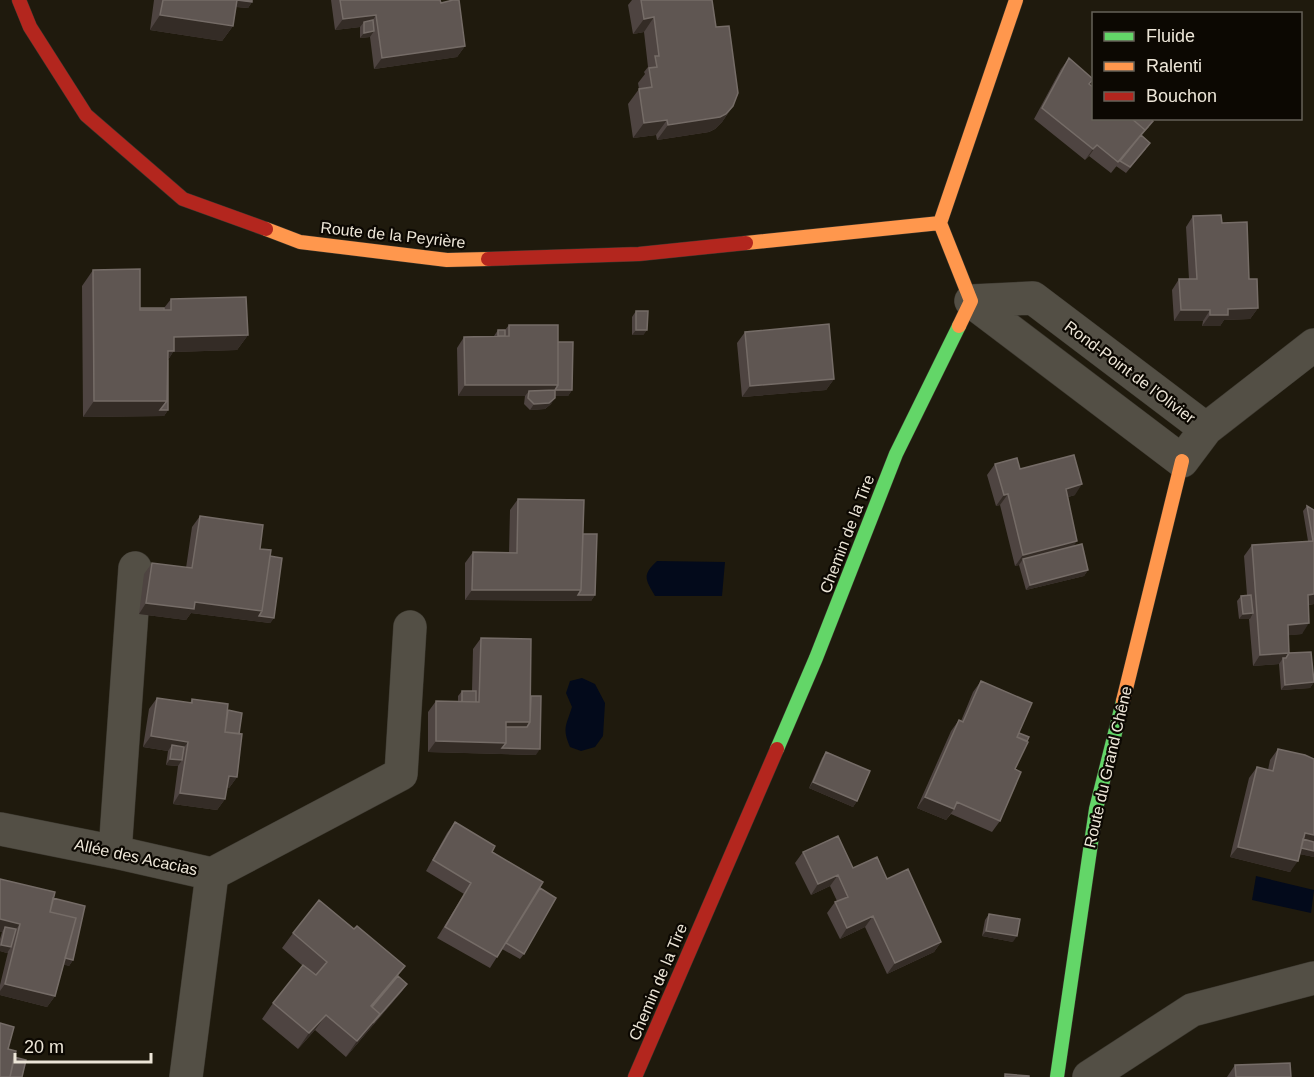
<svg xmlns="http://www.w3.org/2000/svg" width="1314" height="1077" viewBox="0 0 1314 1077" font-family="Helvetica,sans-serif">
	<rect width="100%" height="100%" fill="#1f1a0d"/>
	<path fill="#030a1b" d="M657 561 725 562 722 596H655C645 579 642 575 657 561Z
		M582 678 595 684 605 703 603 736 595 747 581 751 570 747C562 728 566 726 572 707L566 693 570 681Z
		M1256 876 1314 890 1311 913 1252 900Z"/>
	<g fill="none" stroke-linecap="round" stroke-linejoin="round">
		<defs>
			<path id="street" d="M1033 298 1206 429 1182 461 971 301Z
				M1206 429 1314 345
				M0 829 115 852 212 874 186 1077
				M115 852 135 568
				M212 874 401 774 410 627
				M1089 1077 1192 1010 1314 978"/>
			<path id="fast" d="M777 749 816 658 896 454 959 326
				M1057 1077 1096 809 1123 701"/>
			<path id="slow" d="M266 229 300 242 447 260 488 259
				M746 243 940 223
				M959 326 971 301 940 223 1016 0
				M1123 701 1182 461"/>
			<path id="jam" d="M19 0 30 27 86 115 183 199 266 229
				M488 259 639 254 746 243
				M635 1077 777 749"/>
		</defs>
		<use href="#street" stroke="#3b372e" stroke-width="34"/>
		<use href="#fast" stroke="#3b372e" stroke-width="15"/>
		<use href="#slow" stroke="#3b372e" stroke-width="15"/>
		<use href="#jam" stroke="#3b372e" stroke-width="15"/>
		<use href="#street" stroke="#534f45" stroke-width="33"/>
		<use href="#fast" stroke="#63d668" stroke-width="14"/>
		<use href="#slow" stroke="#ff974d" stroke-width="14"/>
		<use href="#jam" stroke="#b3261e" stroke-width="14"/>
	</g>
	<path fill="#4e4441" d="M154 0H252V2L248 8 236 7 233 26 222 41 150 30Z
		M331 0H440L441 3 465 46 457 57 374 69 370 37 360 38V27L335 30Z
		M632 0H712L716 27 733 106 722 122 715 129 709 132 657 140 656 135 633 138 628 104 639 89 638 83 645 74 644 72 648 67 644 32 633 34 628 5Z
		M1069 58 1089 84 1094 118 1149 127 1141 135 1146 149 1126 173 1116 166 1119 163 1111 173 1089 156 1085 160 1034 119 1061 69Z
		M1193 216 1222 223 1249 279 1258 308 1250 319 1224 320 1220 326H1202L1203 321H1174L1172 290 1179 279H1189L1186 227Z
		M93 270 140 308H164L171 299 248 335 237 350 173 352 168 360V410L164 416 83 417 82 286Z
		M636 311 647 330 643 335H632V317Z
		M509 325 558 342 572 390 568 396H555L551 404 545 409 530 410 524 404 525 396H458L457 348 464 337 494 336 498 330H505Z
		M745 332 834 379 826 390 742 397 737 343Z
		M995 464 1020 469 1075 495 1068 497 1074 546 1088 570 1084 576 1026 590 1019 565 1015 566 1000 505 996 506 987 475Z
		M518 499 583 534 595 595 591 601 465 600V563L473 552 509 553 510 510Z
		M1307 506 1314 510V604L1309 605 1302 634 1289 635V653L1314 682 1310 688 1281 690 1279 664 1253 666 1249 619H1239L1237 601 1241 596 1247 595 1244 556 1252 545 1308 541 1303 511Z
		M200 516 260 549 270 556 274 618 270 623 191 613 186 620 139 614 144 574 152 563 186 568 192 527Z
		M481 638 531 696 536 755 428 752V712L436 701 458 702V696L462 691H472L473 649Z
		M981 681 1018 733 1015 769 1000 821 992 832 951 814 946 820 917 808 951 731 959 720 961 721 973 692Z
		M157 698 190 703 192 699 228 710 239 734 237 777 229 788 227 787 225 799 217 810 173 804 178 766 166 765 168 751 143 747 149 709Z
		M1278 749 1314 759V857L1300 854 1290 872 1230 857 1249 778 1257 767 1268 770 1270 760Z
		M826 752 857 801 853 807 809 788 822 758Z
		M455 822 540 888 524 954 520 959 502 949 490 968 437 938 464 894 426 871 447 833Z
		M803 852 887 879 941 942 934 952 887 974 865 927 840 939 827 913 835 902 837 901 830 886 811 895 795 863Z
		M0 879 53 898 73 960 69 966 64 964 55 996 47 1007 0 995V985L8 952 7 953 0 951V939L2 932H0Z
		M989 914 1013 942 982 936 985 920Z
		M293 933 398 976 403 990 346 1057 315 1030 298 1049 262 1019 273 1003 303 966 282 948Z
		M1235 1065 1291 1077H1227Z"/>
	<path fill="#342c26" d="M232 0 252 2 248 8 228 6Z
		M160 15 233 26 222 41 150 30Z
		M376 15 369 26 364 22 360 27 335 30 343 19Z
		M654 17 644 32 633 34 644 19Z
		M374 31 370 37 360 38 364 33Z
		M465 46 457 57 374 69 382 58Z
		M733 106 722 122 715 129 709 132 657 140 668 125Z
		M667 120 656 135 633 138 644 123Z
		M1097 145 1089 156 1085 160 1093 149Z
		M1258 308 1250 319 1224 320 1220 326H1202L1210 315 1228 309Z
		M1181 310H1210L1203 321H1174Z
		M636 330H647L643 335H632Z
		M248 335 237 350 173 352 164 366 161 361 174 337Z
		M834 379 826 390 742 397 750 386Z
		M465 385H558L572 390 568 396H528L529 391 525 396H458Z
		M555 398 551 404 545 409 530 410 534 404Z
		M94 401H167L168 410 164 416 83 417Z
		M1082 484 1075 495 1058 500 1066 489Z
		M1008 494 1000 505 996 506 1004 495Z
		M1077 541 1070 552 1023 559 1019 565 1015 566 1023 555Z
		M1088 570 1084 576 1026 590 1030 585Z
		M472 590H581L595 595 591 601 465 600Z
		M1314 594V604L1301 606 1308 595Z
		M195 602 262 611 274 618 270 623 191 613 186 620 139 614 146 603Z
		M1253 613 1250 619H1239L1243 614Z
		M1309 623 1302 634 1281 636 1288 625Z
		M1289 653 1283 661V658L1279 664 1253 666 1260 655Z
		M1314 682 1310 688 1281 690 1285 685Z
		M506 722H530L523 733H502Z
		M151 736 188 742 180 753 172 745 168 751 143 747Z
		M436 741 506 743 540 749 536 755 428 752Z
		M170 759 182 760 178 766 166 765Z
		M229 776 237 777 229 788 221 787Z
		M813 782 857 801 853 807 809 788Z
		M180 793 225 799 217 810 173 804Z
		M925 797 954 809 946 820 917 808Z
		M1305 833 1314 835V848L1299 845Z
		M1238 847 1298 861 1290 872 1230 857Z
		M1298 847 1314 851V857L1294 853Z
		M838 875 830 886 811 895 818 884Z
		M873 916 865 927 840 939 847 928Z
		M0 919 20 924 12 935 5 927 2 932H0Z
		M986 931 1017 936 1013 942 982 936Z
		M941 942 934 952 887 974 895 963Z
		M1 945 11 947 7 953 0 951V947Z
		M64 958 73 960 69 966 60 964Z
		M405 966 394 982 365 1016 371 1006Z
		M5 984 55 996 47 1007 0 995V991Z
		M407 984 403 990 346 1057 357 1041Z
		M326 1015 315 1030 298 1049 309 1033Z"/>
	<path fill="#5f5652" stroke="#756c67" stroke-width="1.5" d="M163 0H237L233 26 160 15Z
		M237 0H252V2Z
		M340 0H440L441 3 453 0H459L465 46 382 58 376 15 343 19Z
		M641 0H712L716 27 729 26 738 93 733 106 726 114 720 117 668 125 667 120 644 123 639 89 652 87 649 68 657 67 655 56H659L654 17 644 19Z
		M373 20 374 31 364 33V22Z
		M1069 58 1093 79 1089 84 1094 88V118H1131L1145 130 1118 162 1097 145 1093 149 1042 108Z
		M1131 118H1149L1153 121 1141 135 1145 130Z
		M1141 135 1150 143 1130 167 1120 161Z
		M1221 215 1222 223 1247 222 1249 279H1257L1258 308 1228 309V315H1210V310H1181L1179 279H1197L1193 216Z
		M140 269V310H171V299L246 297 248 335 174 337V351H168L167 401H94L93 270Z
		M140 308H164V310H140Z
		M636 311H648L647 330H636Z
		M829 324 834 379 750 386 745 332Z
		M509 325H558V385H465L464 337 509 336Z
		M498 330H505V336H498Z
		M558 342H573L572 390H555L558 385Z
		M168 360V410H160L167 401Z
		M555 390V398L549 403 534 404 528 398 529 391Z
		M1074 455 1082 484 1066 489 1077 541 1023 555 1008 494 1004 495 995 464 1017 458 1020 469Z
		M518 499 584 500 581 590H472L473 552 517 553Z
		M1307 506 1314 510V541H1313Z
		M200 516 263 525 260 549 271 550 262 611 195 602 194 609 146 603 152 563 192 568Z
		M583 534H597L595 595H578L581 590Z
		M1314 541V594L1308 595 1309 623 1288 625 1289 653 1260 655 1252 545Z
		M1082 544 1088 570 1030 585 1023 559Z
		M270 556 282 558 274 618 259 616 262 611Z
		M1251 595 1253 613 1243 614 1241 596Z
		M481 638 531 639 530 722H506V743L436 741V701L479 702Z
		M1311 652 1314 682 1285 685 1283 658H1286L1289 653Z
		M981 681 1032 703 1017 737 1028 742 1015 769 1021 772 1000 821 957 802 954 809 925 797 959 720 963 722Z
		M462 691H476V702H462Z
		M531 696H541L540 749 502 748 506 743V727H527L530 722Z
		M157 698 192 703V699L228 704 225 732 242 734 237 777 229 776 225 799 180 793 188 742 151 736Z
		M228 710 242 713 239 734 225 732Z
		M1019 733 1029 737 1027 741 1017 737Z
		M172 745 184 747 182 760 170 759Z
		M1278 749 1305 755 1314 759V835L1305 833 1298 861 1238 847 1257 767 1273 771Z
		M826 752 870 771 857 801 813 782Z
		M455 822 495 846 492 852 543 882 497 957 445 927 471 883 433 860Z
		M838 836 853 868 877 857 887 879 908 869 941 942 895 963 873 916 847 928 835 902 848 897 838 875 818 884 803 852Z
		M1303 839 1314 842V851L1301 848Z
		M0 879 55 892 50 912 76 918 55 996 5 984 20 924 0 919Z
		M540 888 556 898 524 954 506 943Z
		M53 898 85 906 73 960 65 958 76 918 50 912Z
		M319 900 354 929 357 926 405 966 371 1006 380 1014 357 1041 326 1015 309 1033 273 1003 303 965 316 975 327 962 293 933Z
		M989 914 1020 919 1017 936 986 931Z
		M5 927 16 929 11 947 1 945Z
		M398 976 407 984 373 1023 380 1014 372 1007Z
		M0 1023 14 1027 8 1049 16 1051 10 1077H0Z
		M14 1057 26 1060 22 1077H10Z
		M1290 1063 1291 1077H1236L1235 1065Z
		M1005 1074 1029 1076V1077H1005Z"/>
	<g text-anchor="middle" dominant-baseline="central" stroke-width="4.5" stroke-linejoin="round" paint-order="stroke">
		<g font-size="16" fill="#ede6d8" stroke="#0c0802">
			<text transform="translate(393 235) rotate(6)">Route de la Peyrière</text>
			<text transform="translate(1130 372) rotate(37)">Rond-Point de l'Olivier</text>
			<text transform="translate(847 534) rotate(-69)">Chemin de la Tire</text>
			<text transform="translate(1108 767) rotate(-77)">Route du Grand Chêne</text>
			<text transform="translate(136 857) rotate(12)">Allée des Acacias</text>
			<text transform="translate(658 982) rotate(-67)">Chemin de la Tire</text>
		</g>
	</g>
	<rect x="1092" y="12" width="210" height="108" fill="#0c0802" stroke="#666158" stroke-width="1.5"/>
	<rect x="1104" y="32" width="30" height="9" fill="#63d668" stroke="#666158" stroke-width="1.5"/>
	<text x="1146" y="42" font-size="18" fill="#ede6d8">Fluide</text>
	<rect x="1104" y="62" width="30" height="9" fill="#ff974d" stroke="#666158" stroke-width="1.5"/>
	<text x="1146" y="72" font-size="18" fill="#ede6d8">Ralenti</text>
	<rect x="1104" y="92" width="30" height="9" fill="#b3261e" stroke="#666158" stroke-width="1.5"/>
	<text x="1146" y="102" font-size="18" fill="#ede6d8">Bouchon</text>
	<path d="M15 1053v9h136v-9" fill="none" stroke="#ede6d8" stroke-width="3"/>
	<text x="24" y="1053" font-size="18" fill="#ede6d8" stroke="#0c0802" stroke-width="4.5" paint-order="stroke">20 m</text>
</svg>
